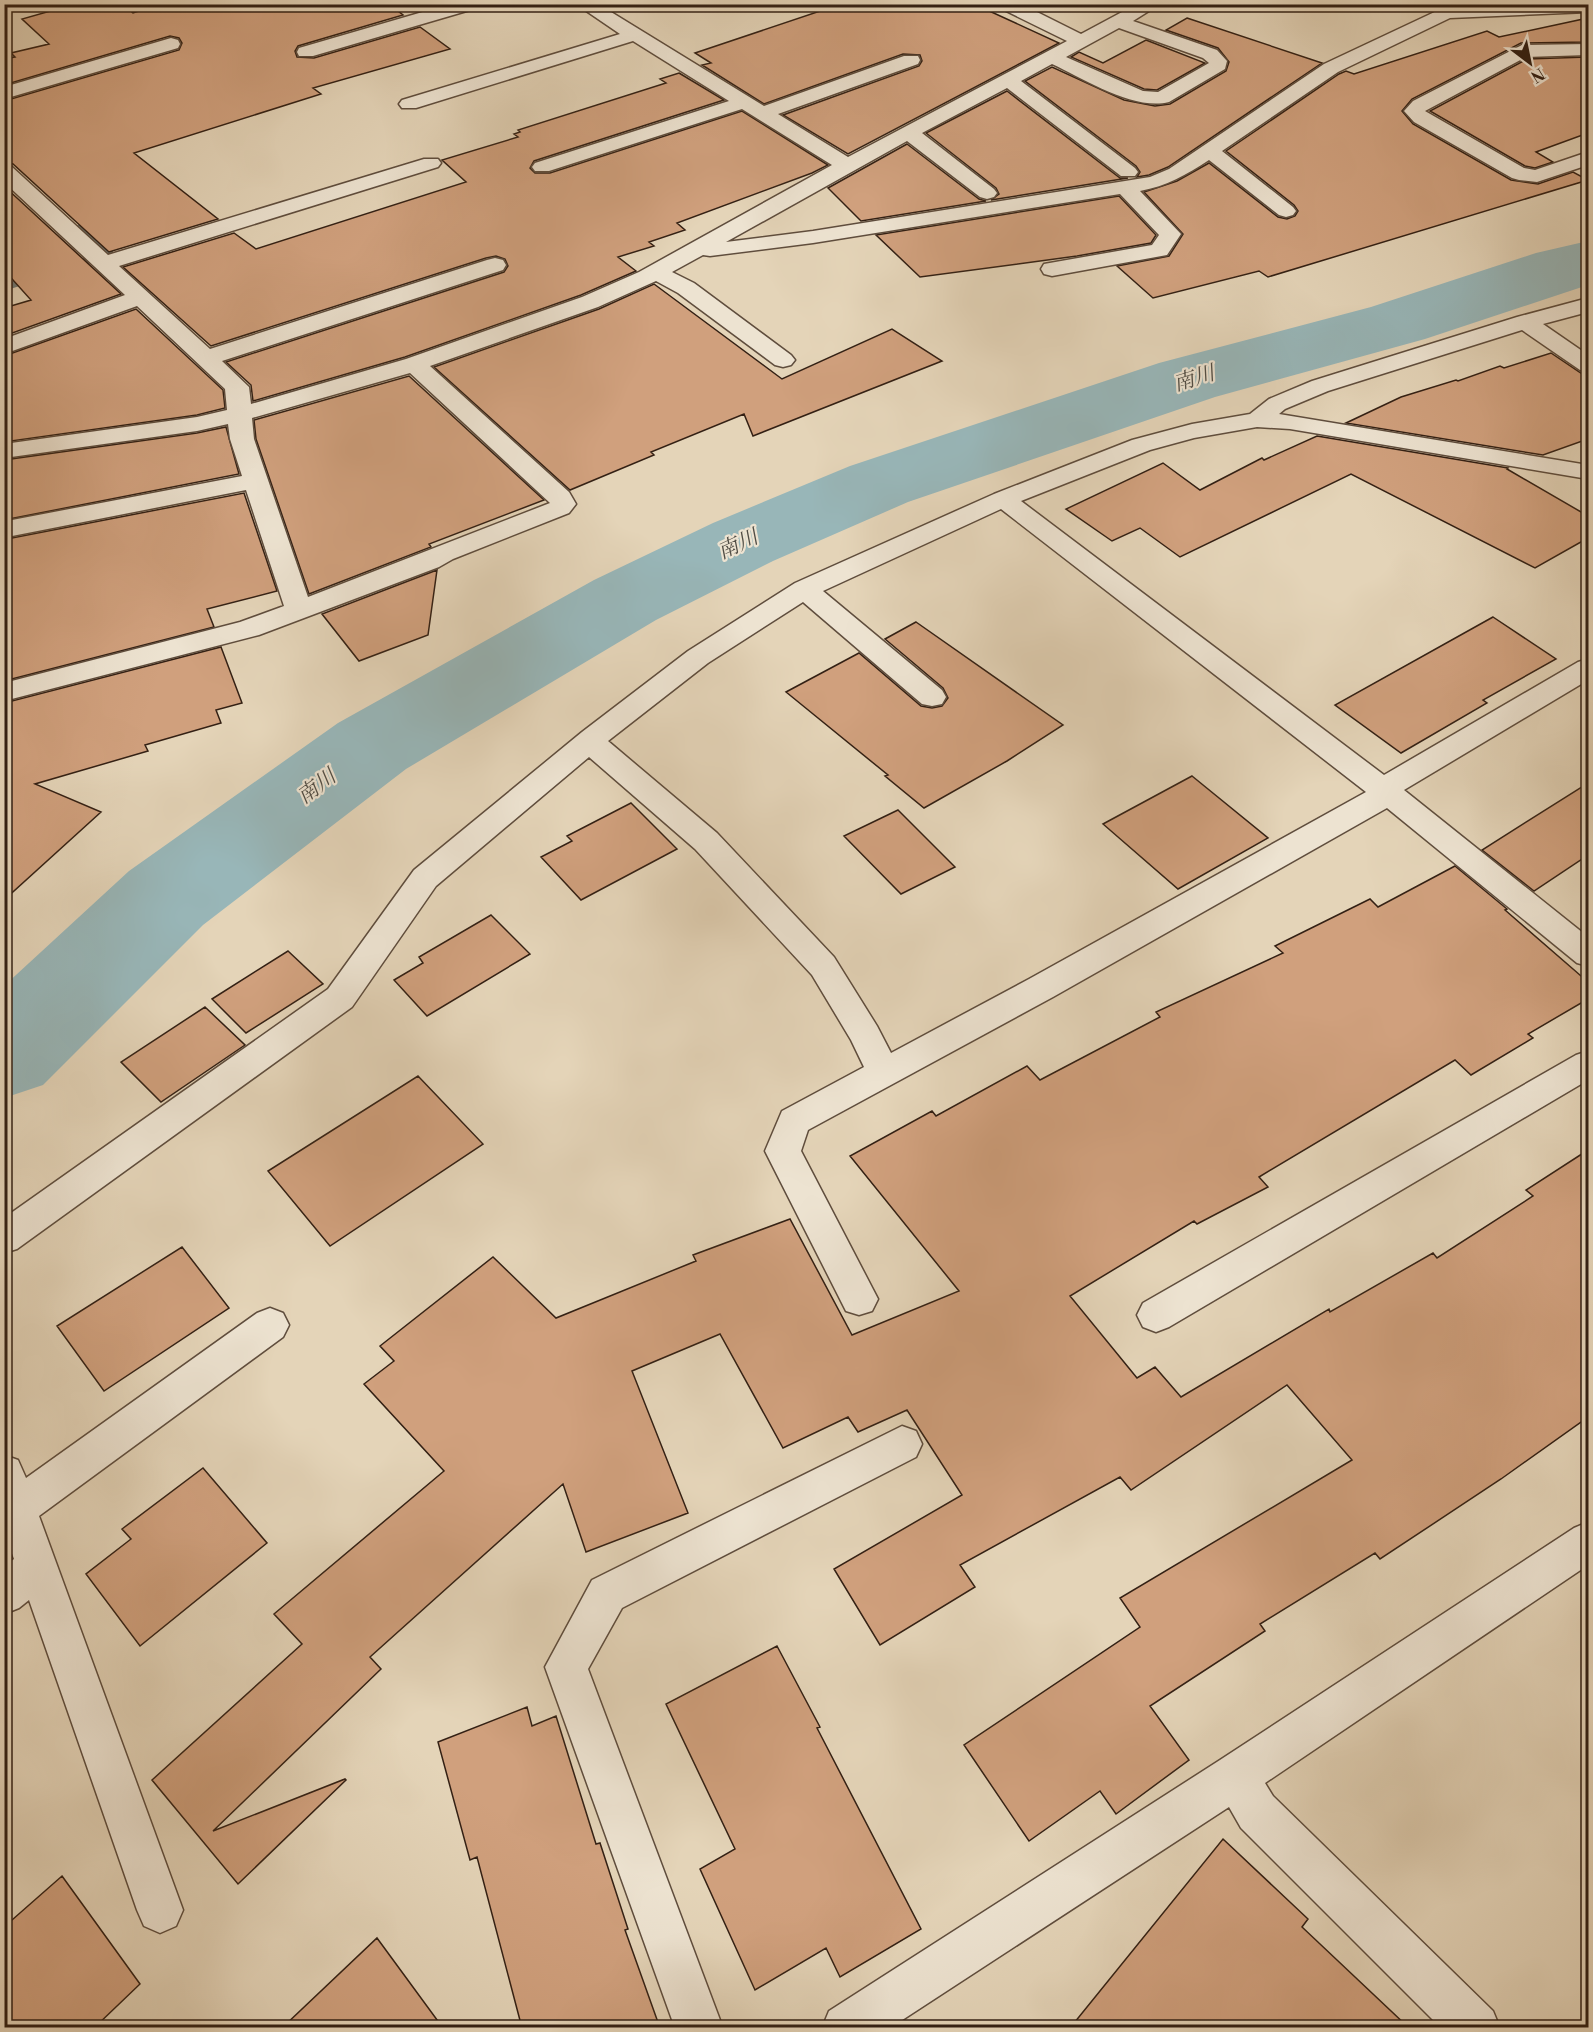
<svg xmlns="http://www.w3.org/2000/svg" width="1593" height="2032" viewBox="0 0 1593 2032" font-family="'Libre Bodoni','Noto Serif JP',serif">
	<rect width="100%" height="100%" fill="#e4d4b8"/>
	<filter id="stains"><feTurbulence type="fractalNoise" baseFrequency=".00333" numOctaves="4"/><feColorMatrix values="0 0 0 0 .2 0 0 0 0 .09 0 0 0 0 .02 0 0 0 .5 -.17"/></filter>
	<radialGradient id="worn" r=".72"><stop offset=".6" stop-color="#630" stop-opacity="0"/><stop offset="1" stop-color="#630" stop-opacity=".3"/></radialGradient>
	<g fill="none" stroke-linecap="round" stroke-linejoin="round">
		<path fill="#707a76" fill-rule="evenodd" d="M82 223 86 224 113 250V256L4 291V284L101 252 76 226Z"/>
		<path fill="#98b6b8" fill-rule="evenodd" d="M1588 241V285L1425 339 1215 397 908 502 773 561 656 620 406 769 203 925 43 1085 4 1098V986L129 871 338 723 594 580 713 523 850 466 1159 363 1371 307 1536 253Z"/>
	</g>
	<path fill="#d0a07d" stroke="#332014" stroke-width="1.5" d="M75 4H122L133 13 160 4H389L403 15 298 46 295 51 297 57 314 58 420 27 450 49 313 88 321 94 134 153 218 219 109 252 13 164 4 162V101L179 50 182 43 179 38 170 36 4 85V59L15 57 11 53 49 44 22 19Z
		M841 4H974L1059 43 848 154 783 115 919 66 922 61 920 55 903 54 764 104 702 65 711 63 695 53Z
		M1187 18 1322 63 1168 167 1149 175 1137 177 1140 172 1136 166 1025 81 1052 67 1124 100 1155 106 1170 104 1226 71 1229 62 1218 48 1166 30Z
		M1588 18V42L1521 43 1412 99 1402 111 1413 124 1511 180 1538 184 1573 172 1588 180 1268 277 1259 271 1153 298 1117 266 1169 256 1183 234 1144 192 1177 181 1209 163 1278 217 1287 219 1295 216 1298 211 1294 205 1226 151 1339 74 1346 71 1354 74 1487 31 1499 37Z
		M1146 40 1205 63 1157 90 1144 89 1071 57 1079 52 1103 63Z
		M1588 57V133L1536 152 1553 162 1535 168 1525 166 1430 111 1527 59Z
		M679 73 724 100 534 161 530 168 535 173H550L742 111 828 165 812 173 677 223 685 230 649 242 654 246 618 257 636 271 581 295 405 357 253 401 251 385 226 362 504 272 508 266 505 259 496 256 486 258 211 346 123 267 234 233 256 249 466 182 442 160 518 137 514 134 520 132 518 130 666 83 660 79Z
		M1007 91 1120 178H1128L991 200 999 194 996 188 926 133Z
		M907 144 979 199 986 201 861 221 828 188Z
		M4 186 121 294 4 336V308L31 300 4 270Z
		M1119 196 1156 235 1151 243 1077 256 920 277 876 235Z
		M654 284 782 379 892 329 942 361 753 436 744 414 651 452 654 455 570 490 434 367 599 309Z
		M136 309 223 390 225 408 197 415 4 442V356Z
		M1551 353 1588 378V439L1543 455 1346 423 1401 397 1456 380 1458 381 1500 366 1504 368Z
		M409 376 544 500 429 544 431 547 309 594 256 439 254 420Z
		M226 427 239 474 4 520V460L197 433Z
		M1317 436 1508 468 1507 469 1588 516V538L1535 568 1351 474 1180 557 1140 528 1112 541 1066 509 1163 463 1200 490 1262 458 1264 460Z
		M244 493 277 591 207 609 214 627 4 681V536L12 538Z
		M437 570 428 635 359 661 322 614Z
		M1493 617 1556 659 1483 700 1487 703 1401 753 1335 705Z
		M916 622 1063 725 1007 761 924 808 885 776 888 775 786 692 859 653 921 706 932 708 942 706 948 698 943 688 885 639Z
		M221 647 242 703 216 710 221 723 145 745 148 751 35 784 101 812 4 900V703Z
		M1192 776 1268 838 1178 889 1103 824Z
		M1588 783V855L1534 891 1482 850Z
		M631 803 677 849 581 900 541 857 572 841 567 836Z
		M898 810 955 867 901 894 844 836Z
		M1455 866 1507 909 1505 910 1588 982V999L1528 1034 1533 1038 1471 1075 1455 1060 1259 1177 1268 1187 1197 1224 1194 1221 1070 1296 1137 1378 1155 1367 1181 1397 1329 1309 1330 1312 1433 1253 1437 1258 1533 1196 1526 1190 1588 1150V1417L1501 1479 1380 1559 1375 1553 1260 1624 1265 1631 1150 1706 1189 1760 1116 1814 1100 1791 1029 1841 964 1745 1140 1627 1120 1598 1352 1460 1287 1385 1131 1490 1120 1477 960 1565 975 1587 880 1645 834 1569 962 1495 907 1410 858 1432 848 1417 783 1448 720 1334 632 1371 688 1513 586 1552 563 1484 370 1657 381 1669 213 1831 345 1779 346 1780 238 1884 152 1780 302 1644 274 1614 444 1471 364 1384 394 1361 380 1346 493 1257 556 1318 696 1261 693 1255 790 1219 852 1335 959 1291 850 1156 932 1111 936 1116 1027 1066 1040 1080 1160 1017 1156 1012 1283 953 1275 946 1370 899 1378 907Z
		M491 915 530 954 427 1016 394 980 423 963 419 957Z
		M288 951 323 984 246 1033 212 999Z
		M205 1007 245 1045 161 1102 121 1062Z
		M418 1076 483 1144 330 1246 268 1171Z
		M182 1247 229 1308 104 1391 57 1326Z
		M203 1468 267 1543 140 1646 86 1574 131 1539 122 1529Z
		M777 1646 820 1727 817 1728 921 1929 840 1977 826 1948 755 1990 700 1869 735 1849 666 1704Z
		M527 1707 532 1726 556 1716 596 1844 600 1843 628 1929 625 1930 660 2028H522L477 1857 470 1860 438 1742Z
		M1223 1839 1308 1919 1302 1927 1409 2028H1070Z
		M62 1876 140 1984 94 2028H4V1927Z
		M377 1938 443 2028H282Z"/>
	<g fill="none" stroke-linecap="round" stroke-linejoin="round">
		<defs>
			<path id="street" d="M450 4H480L477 8 313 56H299L297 52 299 48Z
				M576 4H598L764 106 904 56H918L920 60 918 64 778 114 848 157 1067 41 1000 8 997 4H1021L1081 34 1137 4H1160L1133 21 1217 50 1227 61 1225 69 1169 102C1134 111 1084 79 1052 64L1021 81 1135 168 1138 172 1135 176H1121L1007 88 922 133 994 189 997 193 994 197 987 199 980 197 907 141 726 242 813 231 1150 177 1169 169 1324 64 1441 9 1520 4H1588V12L1450 18 1338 72 1222 151 1293 207 1296 211 1293 215 1286 217 1279 215 1209 160C1186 175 1167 186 1140 191L1181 234 1167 255 1052 276 1044 274 1041 269 1044 264 1152 245 1159 235 1120 194 813 243 710 256 703 255 672 272 694 283 791 355 795 360 791 365 783 367 775 365 678 293 656 281 598 307 430 366 569 492 576 504 569 513 453 559 439 567 259 635 4 701V683L240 622 284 606 246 490 12 536 4 534V522L12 520 242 476 230 439 228 424 197 431 4 458V444L197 417 227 410 225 389 137 306 4 354V339L125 295 4 182V164L11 166 108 255 424 159H438L441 163 438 167 119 266 210 349 487 260 495 258 503 260 506 265 503 270 222 361 249 387 251 404 406 359 582 297 639 272 832 165 742 109 549 171H535L532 167 535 163 729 101 633 41 416 108H402L399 104 402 100 620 34ZM1119 28 1203 58 1209 63 1158 92 1143 91 1066 57ZM410 373 550 503 308 597 254 439 252 418Z
				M171 38 178 40 180 44 178 48 4 99V87Z
				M1522 45 1588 44V55L1526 57 1425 111 1524 168 1535 170 1588 152V165L1537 182 1519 180 1512 178 1414 122 1404 111 1413 101Z
				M1588 298V312L1543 324 1588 355V372L1580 370 1522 330 1328 391 1285 409 1279 414 1588 465V479L1290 429 1257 427 1194 438 1150 450 1021 501 1384 775 1578 662 1588 659V680L1404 790 1588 937V966L1577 963 1387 808 1053 997 808 1130 801 1151 878 1299 872 1311 859 1315 846 1311 765 1151 782 1111 864 1067 851 1040 812 975 695 849 589 757 436 886 352 1007 17 1249 4 1253V1218L328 989 414 870 582 732 688 651 795 583 994 494 1132 440 1192 424 1250 414 1269 399 1312 381 1517 317ZM1001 509 1366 792 1029 979 891 1053 877 1026 834 957 717 833 608 741 708 663 803 602 922 704 932 706 942 704 946 697 942 690 823 591Z
				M1588 1051V1080L1169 1327 1156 1332 1143 1327 1137 1315 1143 1303 1576 1055Z
				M270 1308 283 1313 289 1325 283 1337 39 1516 183 1910 176 1926 160 1933 144 1926 137 1910 29 1600 19 1608 4 1614V1567L14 1559 4 1531V1455L18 1460 26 1478 257 1313Z
				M902 1426 916 1431 922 1444 916 1457 622 1608 588 1669 723 2028H675L545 1667 592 1580Z
				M1588 1522V1565L1265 1783 1273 1796 1493 2011 1500 2028H1441L1241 1828 1229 1807 890 2028H822L829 2011 1220 1760 1574 1528Z"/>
		</defs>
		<use href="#street" stroke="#5f4d3d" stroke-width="3"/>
		<use href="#street" fill="#ede3d1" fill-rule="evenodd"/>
	</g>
	<g text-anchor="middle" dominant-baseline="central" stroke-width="4.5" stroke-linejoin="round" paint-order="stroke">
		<g font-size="21" font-style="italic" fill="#514d45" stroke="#ede3d1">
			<text transform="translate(1194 379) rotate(-17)">南川</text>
			<text transform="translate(738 545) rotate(-25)">南川</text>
			<text transform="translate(317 787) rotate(-37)">南川</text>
		</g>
	</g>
	<rect width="1593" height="2032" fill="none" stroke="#e4d4b8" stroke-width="24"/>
	<rect x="6" y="6" width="1581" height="2020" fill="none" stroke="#332014" stroke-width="3"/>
	<rect x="12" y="12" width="1569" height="2008" fill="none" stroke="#332014" stroke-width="1.5"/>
	<g transform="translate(1530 63) rotate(148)" stroke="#ede3d1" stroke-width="4.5" paint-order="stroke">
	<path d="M0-4.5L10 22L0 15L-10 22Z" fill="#332014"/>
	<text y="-9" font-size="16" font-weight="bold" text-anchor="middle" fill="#332014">N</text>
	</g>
	<rect width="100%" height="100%" filter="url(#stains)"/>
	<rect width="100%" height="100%" fill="url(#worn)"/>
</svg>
